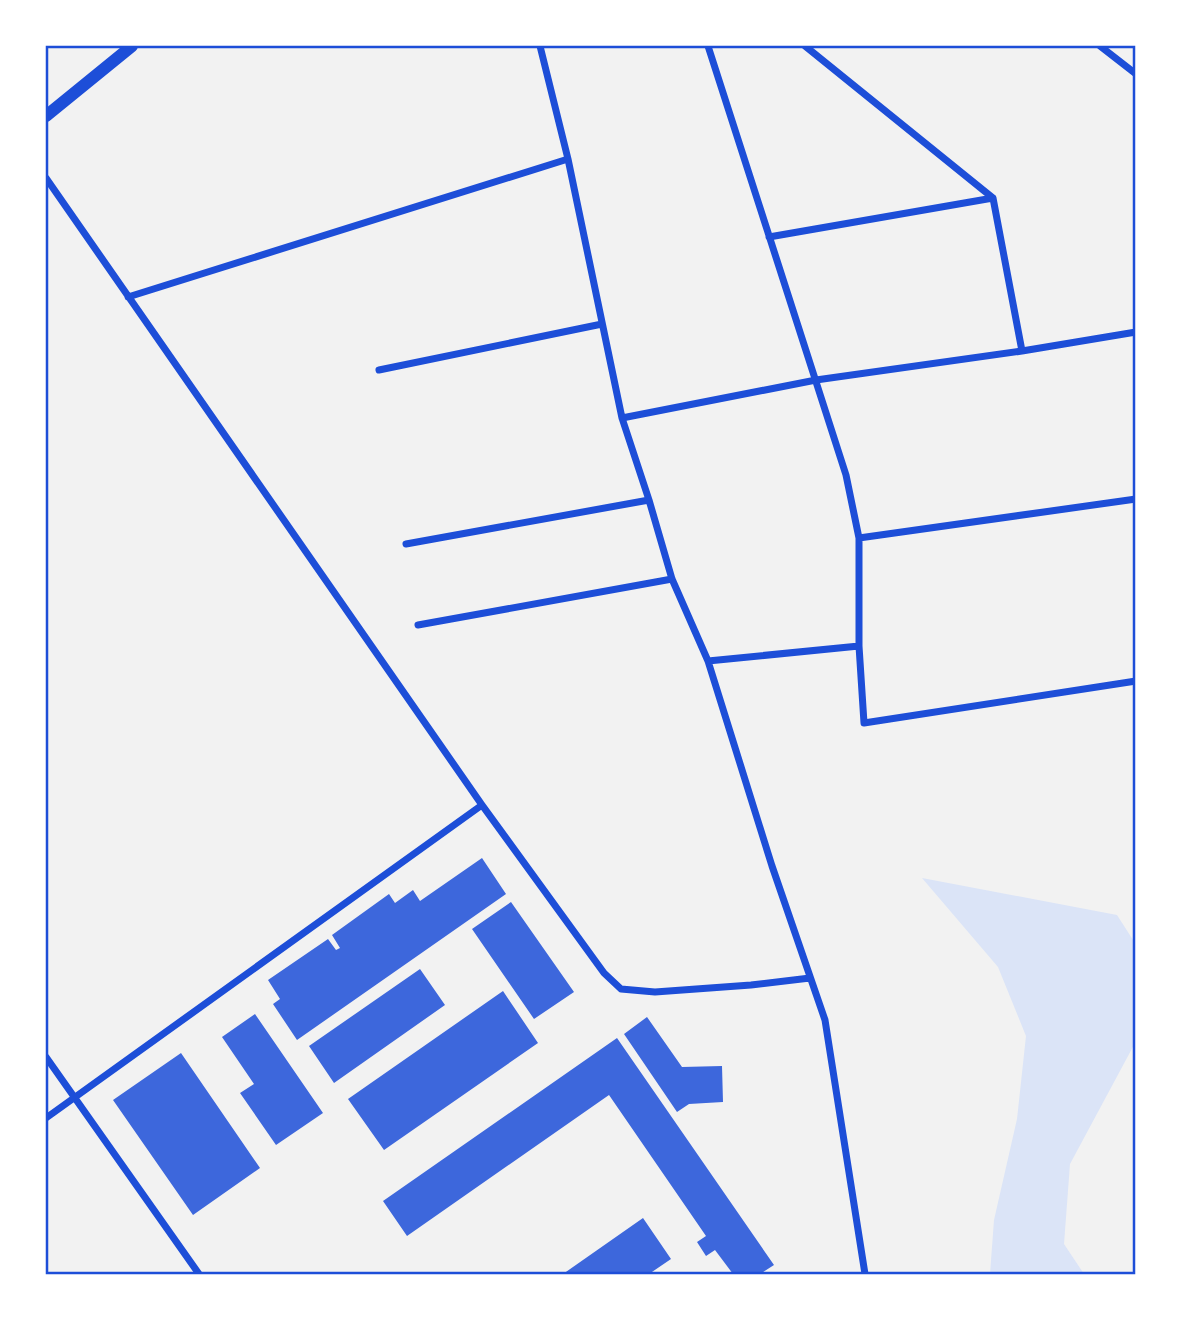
<svg xmlns="http://www.w3.org/2000/svg" width="1181" height="1320" viewBox="0 0 1181 1320" font-family="'Open Sans',sans-serif">
	<rect width="100%" height="100%" fill="#f2f2f2"/>
	<path fill="#dbe4f7" d="M922 878 1117 915 1135 943V1043L1070 1164 1064 1244 1084 1274H990L994 1220 1017 1119 1026 1036 998 967Z"/>
	<path fill="#3d67dc" d="M482 858 506 894 297 1040 273 1004 280 999 268 980 328 939 336 950 340 948 332 935 389 894 395 903 413 890 420 901Z
		M511 902 574 992 534 1019 472 929Z
		M420 969 445 1005 334 1083 309 1046Z
		M503 991 538 1043 384 1150 348 1099Z
		M255 1014 323 1113 276 1145 240 1093 254 1084 222 1037Z
		M647 1017 682 1067 722 1066 723 1102 689 1104 677 1112 624 1034Z
		M617 1038 774 1265 760 1274H733L715 1250 706 1256 697 1242 706 1236 609 1095 407 1236 383 1201Z
		M181 1053 260 1168 193 1215 113 1100Z
		M643 1218 671 1259 649 1274H563Z"/>
	<g fill="none" stroke-linecap="round" stroke-linejoin="round">
		<path stroke="#1d4ed8" stroke-width="7" d="M540 46 568 159 622 418 649 500 672 579 708 661 772 866 825 1020 865 1274
			M708 46 846 475 859 538V646L864 723 1136 681
			M805 46 993 198 1022 351
			M1100 46 1136 74
			M46 178 482 805 604 973 621 989 655 992 751 985 810 978
			M769 237 993 198
			M128 297 568 159
			M379 370 602 324
			M622 418 816 380 1022 351 1136 332
			M859 538 1136 499
			M406 544 649 500
			M418 625 672 579
			M708 661 859 646
			M46 1057 199 1274
			M46 1118 482 805"/>
		<path stroke="#1d4ed8" stroke-width="12" d="M46 116 132 46"/>
	</g>
	<rect width="1181" height="1320" fill="none" stroke="#ffffff" stroke-width="94"/>
	<rect x="47" y="47" width="1087" height="1226" fill="none" stroke="#1d4ed8" stroke-width="2.5"/>
</svg>
